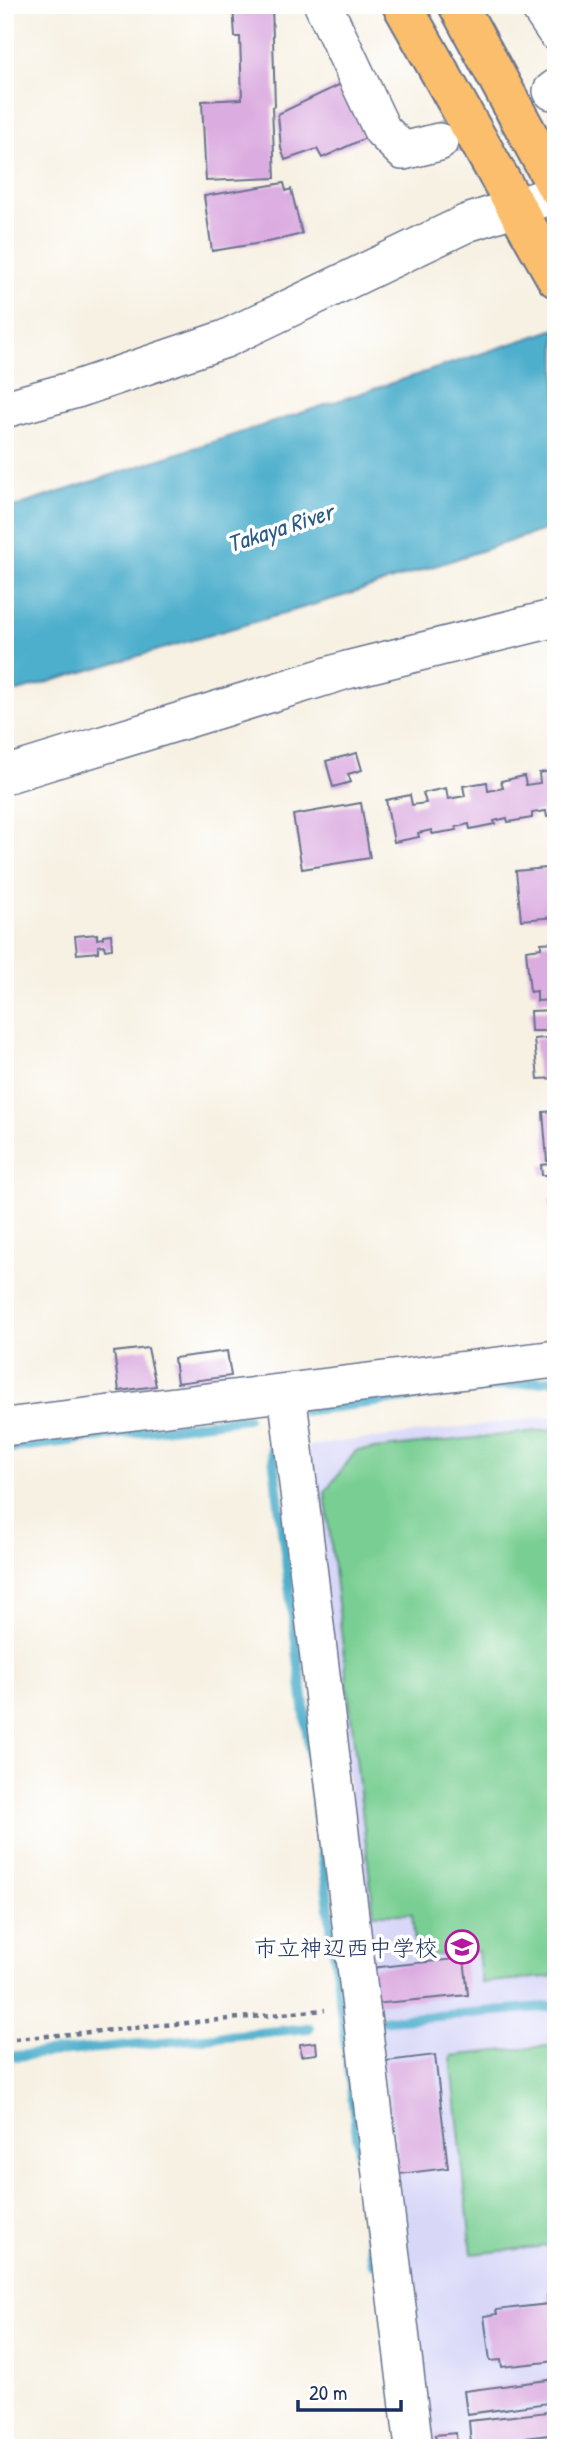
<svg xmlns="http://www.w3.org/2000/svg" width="561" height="2453" viewBox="0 0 561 2453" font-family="'Patrick Hand','Klee One',sans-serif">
	<rect width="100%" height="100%" fill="#fff"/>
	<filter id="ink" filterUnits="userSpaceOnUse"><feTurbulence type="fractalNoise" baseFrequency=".0143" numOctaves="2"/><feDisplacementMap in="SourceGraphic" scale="14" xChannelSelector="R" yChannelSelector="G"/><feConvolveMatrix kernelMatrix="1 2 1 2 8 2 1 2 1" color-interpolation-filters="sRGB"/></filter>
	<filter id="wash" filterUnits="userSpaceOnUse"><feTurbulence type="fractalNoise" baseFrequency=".00686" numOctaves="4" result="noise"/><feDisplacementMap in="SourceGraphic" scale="28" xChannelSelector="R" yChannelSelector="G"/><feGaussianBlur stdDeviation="1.57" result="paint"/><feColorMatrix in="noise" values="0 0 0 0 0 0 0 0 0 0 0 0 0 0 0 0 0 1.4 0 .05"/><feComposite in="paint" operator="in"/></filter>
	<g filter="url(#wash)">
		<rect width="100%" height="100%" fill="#f7f1e3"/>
		<path fill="#d8d7f8" d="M556 1416V2448H429L308 1446Z"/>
		<path fill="#79cf93" stroke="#4a7f78" stroke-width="2" d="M556 1429V1976L481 1983 478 1951 416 1957 412 1914H374L325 1492 356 1451Z
			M556 2045V2245L472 2254 451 2056Z"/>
		<path fill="#4dafcc" stroke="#346f95" stroke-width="2" d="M556 329V526L350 594 5 695V510Z"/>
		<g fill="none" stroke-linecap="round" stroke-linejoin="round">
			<path stroke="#4dafcc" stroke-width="10" d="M304 1411 556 1379
				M272 1448 373 2264
				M5 1449 247 1418
				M376 2021 556 2006
				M5 2057 309 2028"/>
		</g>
		<g id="blocks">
			<path fill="#dbace0" d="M233 5H272L275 106 272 107 275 178 206 181 202 101 242 99 240 37H235Z
				M345 82 370 136 322 158 317 149 285 160 281 148 278 114Z
				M284 183 286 191 291 189 302 234 273 241 212 251 204 196Z
				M357 753 362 770 348 774 351 782 333 787 326 761Z
				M556 770V815L547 817 546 811 532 813V818L508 822 507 818 494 821 495 824 470 829 469 824 456 827 457 830 432 834V830L418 833 419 837 394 842 386 800 410 795 412 805 426 803 423 793 446 788 448 799 465 796 463 786 487 782 488 791 503 788 501 781 524 776 526 785 540 783 539 773Z
				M361 803 370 858 302 869 293 815Z
				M556 867V902H554L556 917 521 920 516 871Z
				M97 934V939L103 938V935L111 934 112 949 105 950 104 945 98 946V952L77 954 75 936Z
				M556 942V1000L537 1001V991L530 992 526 950 541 948V943Z
				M555 1010 556 1031H531L530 1011Z
				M556 1037V1078L538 1079 534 1039Z
				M556 1111V1161H547L543 1112Z
				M550 1164 551 1175H542L541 1165Z
				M549 1198H556V1245H553Z
				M148 1348 156 1386 119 1391 114 1352Z
				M227 1351 231 1376 177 1383 174 1358Z
				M464 1958 468 1995 374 2004 371 1968Z
				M316 2042 317 2054 301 2056 300 2044Z
				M435 2055 448 2168 400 2174 386 2061Z
				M556 2294V2361L502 2367 501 2360 490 2361 484 2316 497 2314 496 2310 548 2304 547 2295Z
				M556 2379V2402L467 2414 464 2391Z
				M556 2411V2434L471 2445 469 2421Z
				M456 2433 457 2448H437L435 2435Z
				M556 2442V2448H519V2446Z"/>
		</g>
	</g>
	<g filter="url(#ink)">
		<use href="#blocks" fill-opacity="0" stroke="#68738d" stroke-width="2"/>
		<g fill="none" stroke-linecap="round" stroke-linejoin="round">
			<path stroke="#cbcac8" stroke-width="37" stroke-dasharray="37 18" stroke-linecap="butt" d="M444 139 552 91"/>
			<defs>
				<path id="minor" d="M323 5 382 130 403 151 439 142
					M538 5 556 32
					M552 91 556 88
					M5 409 77 389 225 339 467 223 556 194
					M5 775 347 670 556 618
					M287 1392 414 2448
					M5 1427 556 1359"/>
				<path id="trunk" d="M402 5 556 278
					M458 5 556 186"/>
			</defs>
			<use href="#minor" stroke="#68738d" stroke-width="40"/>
			<use href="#trunk" stroke="#68738d" stroke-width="42"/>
			<path stroke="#68738d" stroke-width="4.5" stroke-dasharray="5 5" stroke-linecap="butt" d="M5 2040 325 2010"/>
			<use href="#minor" stroke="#fff" stroke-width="37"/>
			<use href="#trunk" stroke="#fabe6d" stroke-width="38"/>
		</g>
	</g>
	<defs>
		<symbol id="school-ring" viewBox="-11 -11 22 22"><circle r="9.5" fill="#fff" stroke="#b5179e" stroke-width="1.5"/><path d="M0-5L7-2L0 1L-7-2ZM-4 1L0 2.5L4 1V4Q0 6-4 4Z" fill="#b5179e"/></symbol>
	</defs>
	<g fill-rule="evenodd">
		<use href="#school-ring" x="443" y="1928" width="38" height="38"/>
	</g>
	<g text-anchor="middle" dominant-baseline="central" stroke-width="7" stroke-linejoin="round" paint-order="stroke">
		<g font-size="23" fill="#1b2f5e" stroke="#fff" text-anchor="end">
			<text x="438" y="1947">市立神辺西中学校</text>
		</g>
		<g font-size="24" font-style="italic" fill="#2c5c84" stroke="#fff">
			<text transform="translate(280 527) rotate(-18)">Takaya River</text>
		</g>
	</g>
	<rect width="561" height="2453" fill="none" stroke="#fff" stroke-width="28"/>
	<path d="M298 2400v10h103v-10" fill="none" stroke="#1b2f5e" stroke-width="3.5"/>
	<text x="309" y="2400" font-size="21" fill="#1b2f5e" stroke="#ffffff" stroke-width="5" paint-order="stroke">20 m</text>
</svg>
